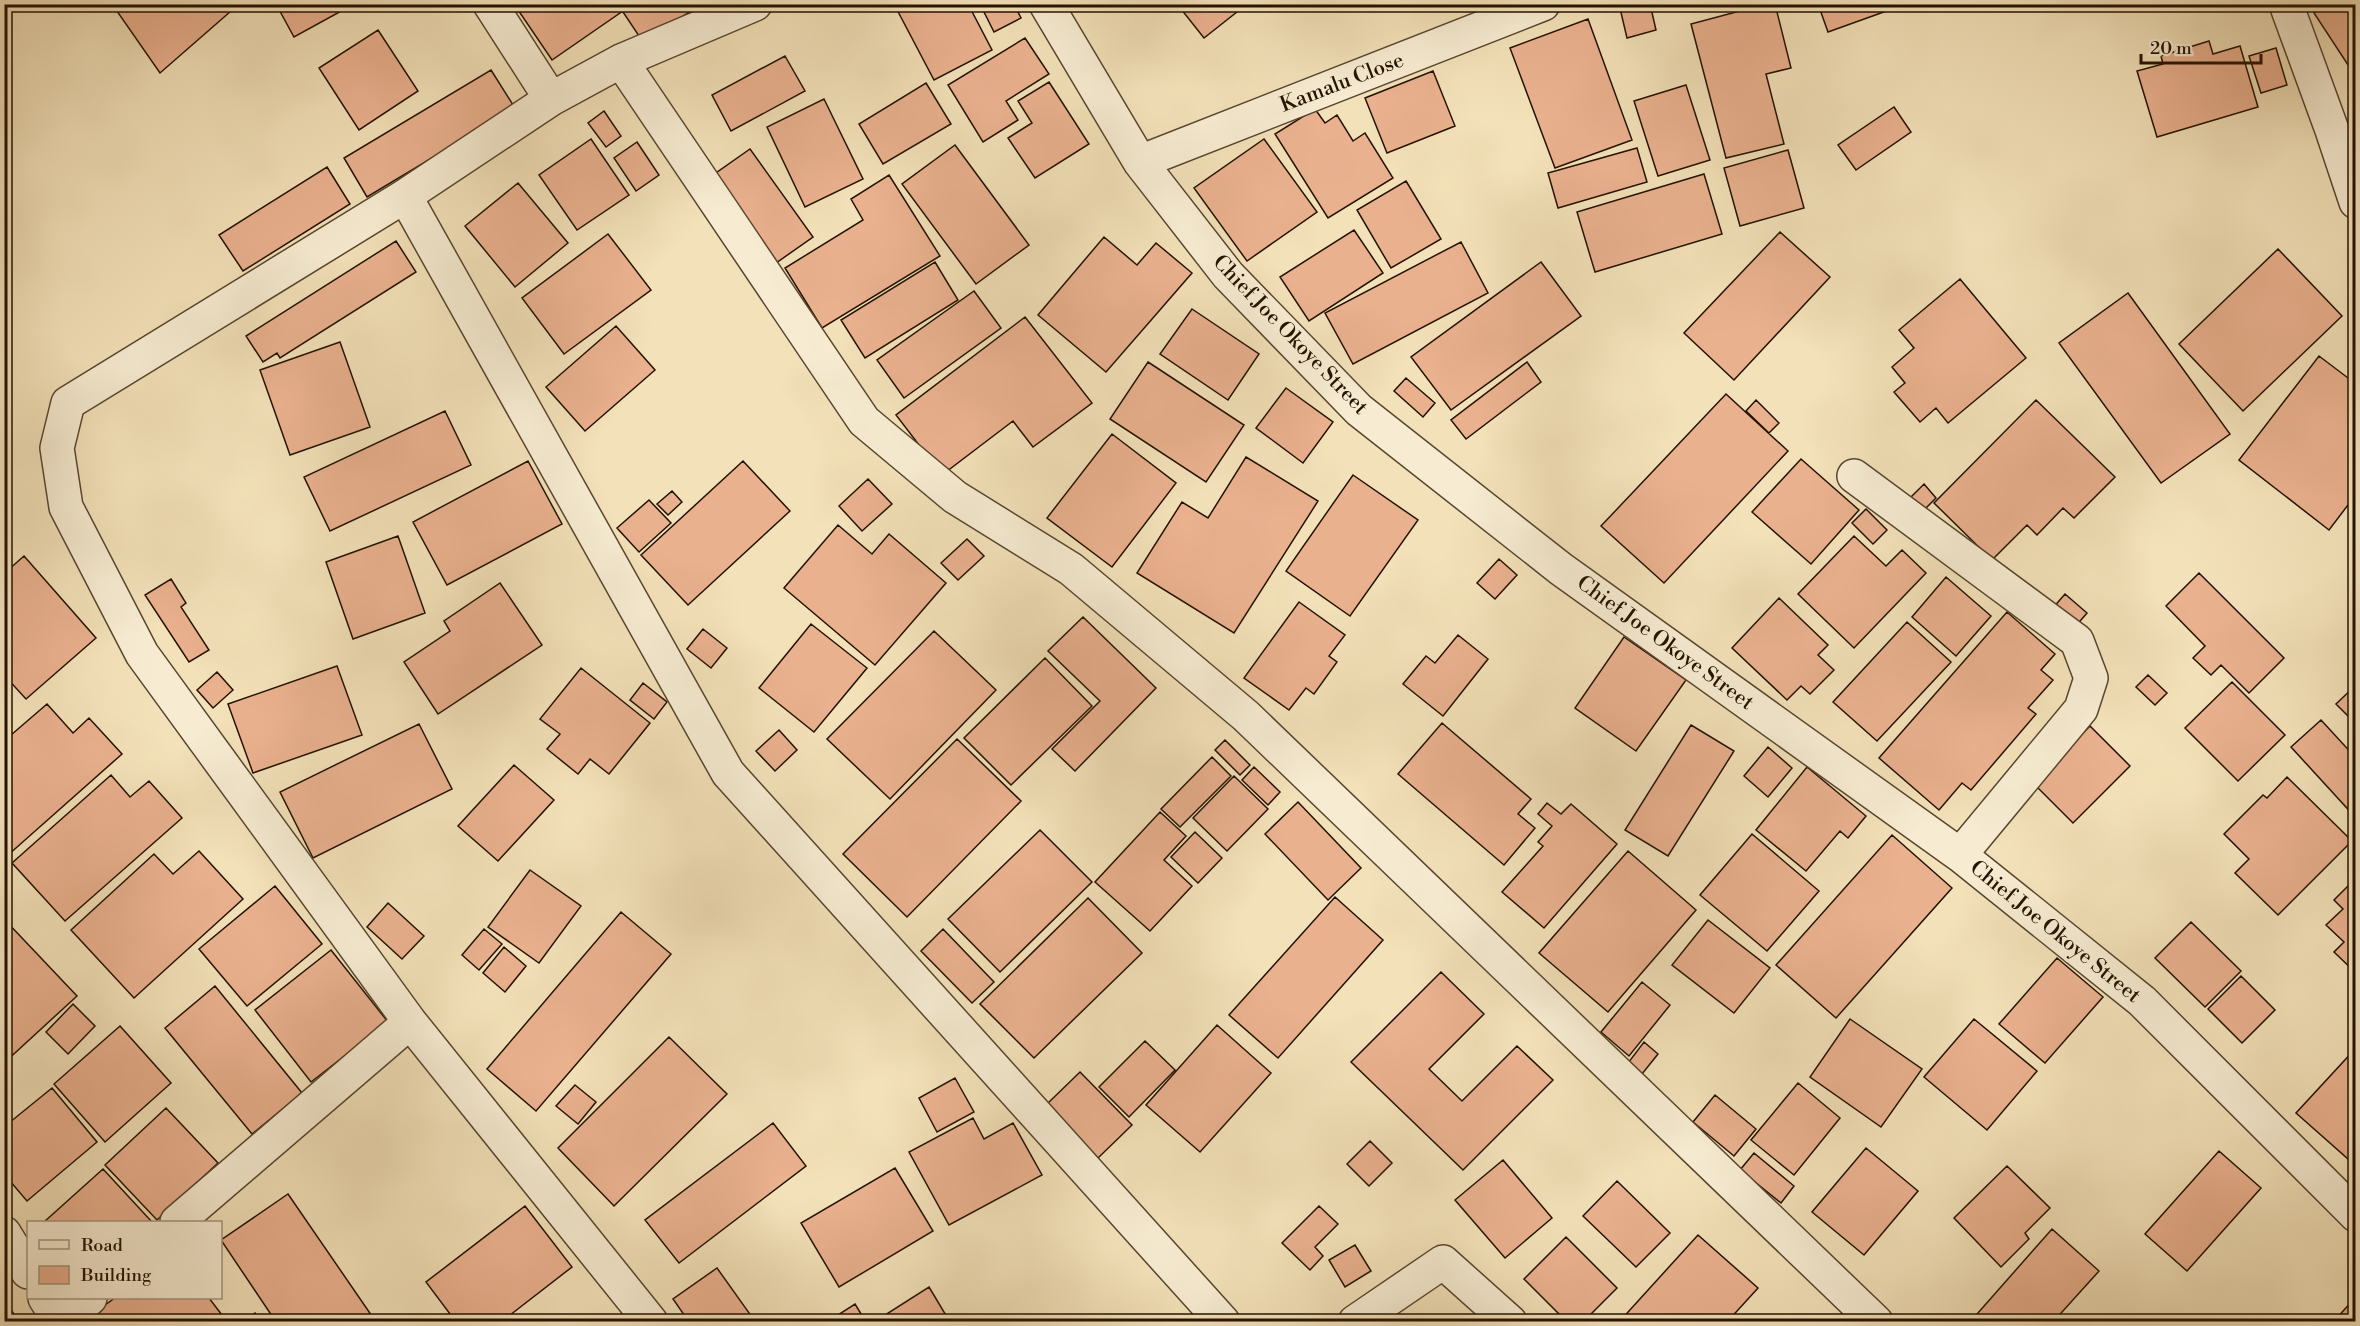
<svg xmlns="http://www.w3.org/2000/svg" width="2360" height="1326" viewBox="0 0 2360 1326" font-family="'Libre Bodoni',serif">
	<rect width="100%" height="100%" fill="#f3e1b9"/>
	<filter id="stains"><feTurbulence type="fractalNoise" baseFrequency=".00333" numOctaves="4"/><feColorMatrix values="0 0 0 0 .2 0 0 0 0 .09 0 0 0 0 .02 0 0 0 .5 -.17"/></filter>
	<radialGradient id="worn" r=".72"><stop offset=".6" stop-color="#630" stop-opacity="0"/><stop offset="1" stop-color="#630" stop-opacity=".3"/></radialGradient>
	<path fill="#eab18f" stroke="#231200" stroke-width="1.5" d="M112 4H239L160 73Z
		M276 4H354L294 37Z
		M514 4H633L552 60Z
		M636 4H702L643 42 623 12Z
		M894 4H968L992 50 934 80Z
		M980 4H1014L1021 18 994 32Z
		M1177 4H1247L1204 38Z
		M1619 4H1650L1656 30 1627 38Z
		M1710 4H1728L1711 9Z
		M1766 4H1775L1791 68 1766 74 1784 144 1726 158 1691 24Z
		M1818 4H1906L1828 32Z
		M2328 4H2356V64L2350 68 2314 13Z
		M1588 19 1632 140 1555 168 1510 48Z
		M378 30 418 91 359 130 319 68Z
		M1025 38 1049 74 1006 101 1018 120 983 142 948 85Z
		M2209 41 2213 54 2240 46 2258 107 2157 137 2137 71 2163 64 2161 56Z
		M2276 48 2287 85 2261 93 2249 56Z
		M785 56 805 91 731 131 712 95Z
		M491 70 515 108 367 197 344 158Z
		M1433 71 1455 126 1387 153 1365 98Z
		M1049 82 1089 144 1035 178 1008 138 1032 123 1018 101Z
		M926 83 951 124 883 164 859 124Z
		M1686 85 1710 160 1658 176 1634 101Z
		M824 99 863 179 805 207 767 127Z
		M1894 107 1911 132 1856 170 1838 145Z
		M1315 109 1325 123 1337 115 1353 141 1365 133 1393 178 1328 218 1275 134Z
		M604 111 621 136 606 147 588 123Z
		M591 139 629 195 577 230 539 175Z
		M1264 139 1317 212 1247 261 1194 188Z
		M637 142 659 175 636 191 614 158Z
		M955 145 1029 245 976 284 902 184Z
		M1637 148 1647 182 1558 208 1548 173Z
		M750 149 813 237 769 268 706 180Z
		M1788 150 1804 208 1740 226 1724 168Z
		M327 167 350 204 243 271 219 235Z
		M1704 174 1722 234 1595 272 1577 212Z
		M889 175 940 256 822 328 785 268 863 220 851 199Z
		M1406 181 1441 239 1391 268 1357 210Z
		M518 183 568 243 515 287 465 226Z
		M1354 230 1383 273 1309 321 1280 277Z
		M1780 232 1830 277 1734 380 1684 333Z
		M608 234 651 290 564 354 522 298Z
		M1104 237 1137 265 1156 243 1192 273 1106 372 1038 315Z
		M396 241 416 272 280 358 277 353 263 362 246 336Z
		M1461 242 1488 293 1353 364 1325 313Z
		M2278 249 2342 316 2243 411 2179 344Z
		M935 262 958 300 865 358 841 320Z
		M1541 262 1581 316 1451 410 1411 357Z
		M1960 279 2026 358 1948 423 1936 408 1920 422 1894 392 1905 383 1892 367 1914 348 1899 330Z
		M974 291 1001 328 904 398 877 360Z
		M2128 293 2230 434 2161 483 2059 343Z
		M1192 309 1259 354 1228 400 1160 354Z
		M1025 317 1092 403 1033 447 1013 421 942 475 896 415Z
		M616 326 655 370 585 431 546 387Z
		M340 342 370 427 290 455 260 370Z
		M2319 356 2356 384V510L2348 505 2329 530 2239 460Z
		M1148 362 1244 425 1206 482 1110 419Z
		M1527 362 1541 382 1466 439 1451 420Z
		M1406 378 1435 403 1423 417 1394 391Z
		M1286 388 1333 422 1303 463 1256 428Z
		M1726 394 1788 451 1664 583 1601 526Z
		M1756 400 1779 423 1769 433 1746 411Z
		M2036 400 2115 477 2074 518 2063 508 2037 535 2027 525 1992 560 1934 503Z
		M445 411 471 465 330 531 304 477Z
		M1112 434 1176 483 1112 567 1047 518Z
		M1246 457 1318 501 1234 633 1137 573 1182 502 1208 518Z
		M1801 459 1859 510 1811 564 1752 512Z
		M528 461 562 524 447 585 413 522Z
		M743 461 790 511 688 605 641 555Z
		M1353 475 1418 520 1350 616 1286 571Z
		M868 479 892 504 862 531 839 506Z
		M1924 484 1936 498 1923 511 1910 498Z
		M672 491 682 502 668 515 657 504Z
		M649 500 671 523 639 552 617 528Z
		M1866 509 1887 530 1873 544 1852 523Z
		M838 525 872 554 889 534 946 583 875 665 784 588Z
		M398 536 425 613 353 639 326 562Z
		M1854 536 1886 566 1902 550 1926 573 1854 648 1798 594Z
		M967 539 984 556 958 580 941 563Z
		M24 556 96 638 26 699 4 675V568L7 571Z
		M1499 559 1517 575 1495 599 1477 583Z
		M2199 573 2284 658 2249 693 2221 665 2211 675 2193 658 2205 646 2166 606Z
		M1946 577 1991 616 1956 656 1912 617Z
		M171 579 186 603 181 607 209 650 189 662 145 595Z
		M500 583 542 645 438 714 404 662 450 631 444 621Z
		M2065 594 2087 613 2075 627 2052 609Z
		M1779 598 1828 645 1818 655 1834 670 1810 694 1801 686 1787 700 1732 648Z
		M1299 602 1345 635 1329 656 1337 662 1314 694 1306 688 1289 710 1244 678Z
		M2007 612 2055 654 2041 670 2053 680 2028 708 2036 714 1971 790 1962 783 1939 810 1879 758Z
		M1083 617 1156 688 1075 771 1052 749 1100 701 1048 651Z
		M1907 622 1951 662 1877 741 1833 702Z
		M811 624 867 668 814 732 759 688Z
		M703 629 727 648 711 668 687 649Z
		M934 631 996 690 890 799 827 739Z
		M1458 635 1488 659 1443 716 1403 684 1426 656 1435 663Z
		M1624 637 1686 680 1636 751 1575 708Z
		M1045 658 1092 706 1011 785 964 738Z
		M337 666 362 735 253 773 228 704Z
		M581 668 650 723 609 774 590 759 578 774 547 749 560 734 540 719Z
		M217 672 233 690 213 708 197 690Z
		M2148 675 2167 693 2155 705 2136 687Z
		M2232 682 2285 735 2238 781 2185 728Z
		M643 683 667 702 654 719 630 700Z
		M2356 685V724L2336 704Z
		M47 704 73 733 89 718 122 754 7 856 4 852V741Z
		M2321 720 2356 758V818L2291 747Z
		M1442 723 1531 799 1518 814 1535 828 1504 865 1398 774Z
		M419 724 452 789 313 858 280 792Z
		M1691 725 1734 751 1668 856 1625 830Z
		M2090 726 2130 766 2073 823 2033 783Z
		M779 730 797 750 775 771 756 751Z
		M957 739 1021 801 907 917 843 854Z
		M1225 740 1250 765 1240 775 1215 750Z
		M1768 747 1792 768 1768 797 1744 776Z
		M1212 757 1231 776 1180 827 1161 809Z
		M514 765 554 800 498 861 458 826Z
		M1254 767 1280 792 1268 805 1242 780Z
		M1807 767 1866 816 1848 838 1840 831 1806 871 1756 830Z
		M111 775 130 797 149 781 182 818 65 921 12 863Z
		M1234 776 1268 809 1227 851 1193 818Z
		M2287 777 2352 841 2278 915 2235 873 2249 859 2224 834 2263 795 2267 798Z
		M1298 802 1361 868 1328 900 1265 834Z
		M1547 803 1561 814 1571 804 1617 844 1544 928 1502 892 1543 846 1538 842 1552 826 1538 814Z
		M1160 812 1186 836 1164 860 1192 886 1150 931 1095 882Z
		M1040 830 1092 882 1000 972 948 919Z
		M1195 832 1222 858 1198 883 1171 857Z
		M1752 834 1819 891 1767 951 1700 895Z
		M1892 835 1952 888 1836 1018 1776 965Z
		M199 851 243 899 134 998 71 930 154 854 173 874Z
		M1628 851 1696 910 1608 1012 1539 953Z
		M530 870 581 906 539 963 488 927Z
		M2356 878V973L2334 952 2344 942 2326 925 2343 909 2334 900Z
		M275 886 322 944 247 1006 199 949Z
		M1335 897 1383 940 1278 1058 1229 1015Z
		M1088 898 1142 953 1034 1058 980 1004Z
		M388 903 424 936 402 959 367 927Z
		M621 912 671 954 536 1111 487 1069Z
		M4 919 77 996 4 1063Z
		M1708 920 1770 968 1734 1013 1672 965Z
		M2191 922 2241 971 2205 1007 2155 958Z
		M484 929 502 944 479 970 462 955Z
		M943 929 994 982 972 1003 921 951Z
		M504 947 526 966 505 992 483 973Z
		M331 950 388 1022 311 1082 255 1010Z
		M2057 958 2103 997 2045 1063 1999 1024Z
		M1441 972 1484 1014 1429 1069 1462 1101 1517 1046 1553 1080 1463 1170 1351 1062Z
		M2241 976 2275 1010 2242 1043 2208 1009Z
		M1642 982 1670 1005 1629 1056 1601 1032Z
		M215 986 302 1093 252 1134 165 1028Z
		M73 1004 95 1026 68 1054 46 1032Z
		M1850 1019 1922 1069 1881 1127 1810 1077Z
		M1974 1019 2037 1071 1987 1130 1924 1077Z
		M1217 1025 1271 1073 1200 1152 1146 1105Z
		M120 1026 171 1083 105 1142 54 1084Z
		M669 1037 727 1094 614 1206 558 1148Z
		M1145 1041 1175 1070 1129 1117 1099 1087Z
		M1644 1042 1658 1054 1642 1074 1628 1063Z
		M2356 1048V1166L2296 1113Z
		M1080 1072 1132 1125 1098 1158 1046 1105Z
		M955 1078 974 1112 937 1132 919 1098Z
		M1798 1083 1840 1118 1794 1175 1751 1140Z
		M575 1085 596 1102 578 1124 556 1106Z
		M52 1088 97 1142 27 1201 4 1174V1127Z
		M1715 1095 1756 1129 1734 1156 1693 1122Z
		M166 1108 218 1163 157 1220 105 1165Z
		M973 1118 984 1139 1013 1123 1042 1175 949 1225 909 1152Z
		M773 1123 806 1166 679 1263 645 1220Z
		M1370 1141 1392 1163 1369 1186 1347 1164Z
		M1866 1148 1918 1191 1864 1255 1812 1212Z
		M2219 1151 2261 1188 2187 1271 2145 1234Z
		M1754 1153 1794 1186 1781 1203 1740 1170Z
		M1503 1160 1552 1218 1505 1258 1455 1200Z
		M2007 1166 2050 1208 2025 1233 2029 1239 2001 1267 1954 1218Z
		M895 1168 933 1231 839 1287 801 1223Z
		M103 1169 152 1222H44Z
		M1617 1181 1670 1233 1636 1267 1583 1216Z
		M288 1194 376 1322H276L221 1240Z
		M525 1206 572 1267 501 1322H456L426 1282Z
		M1319 1206 1338 1224 1315 1247 1323 1256 1310 1270 1282 1243Z
		M2052 1229 2099 1271 2053 1322H1970Z
		M1698 1235 1758 1288 1727 1322H1619Z
		M1566 1237 1617 1288 1583 1322H1567L1524 1279Z
		M1355 1245 1371 1271 1345 1287 1329 1260Z
		M717 1268 752 1317 746 1322H689L673 1299Z
		M929 1287 950 1322H874Z
		M2356 1297V1322H2333Z
		M4 1298 15 1316 6 1322H4Z
		M115 1298H209L225 1319 222 1322H91L88 1317Z
		M855 1304 866 1322H827Z
		M255 1313 261 1322H244Z"/>
	<g fill="none" stroke-linecap="round" stroke-linejoin="round">
		<defs>
			<path id="street" d="M490 4 551 99
				M1046 4 1140 162 1228 275 1359 410 1561 569 1960 855 2142 1001 2356 1215
				M2286 4 2332 130 2356 202
				M621 61 864 421 955 497 1071 569 1246 716 1876 1322
				M1140 162 1543 4
				M405 196 728 773 1223 1322
				M1854 476 2077 641 2091 678 2081 709 1960 855
				M177 1222 410 1022
				M4 1233 28 1272
				M45 1298 60 1322
				M63 1322 90 1298
				M651 1322 410 1022 142 654 66 507 57 448 68 403 405 196 551 99 621 61 755 4
				M1355 1322 1443 1262 1510 1322"/>
		</defs>
		<use href="#street" stroke="#57462e" stroke-width="36"/>
		<use href="#street" stroke="#f7ecd2" stroke-width="33"/>
	</g>
	<g text-anchor="middle" dominant-baseline="central" stroke-width="6" stroke-linejoin="round" paint-order="stroke">
		<g font-size="21" fill="#231200" stroke="#f7ecd2">
			<text transform="translate(1342 83) rotate(-21)">Kamalu Close</text>
			<text transform="translate(1290 335) rotate(46)">Chief Joe Okoye Street</text>
			<text transform="translate(1665 643) rotate(36)">Chief Joe Okoye Street</text>
			<text transform="translate(2055 932) rotate(39)">Chief Joe Okoye Street</text>
		</g>
	</g>
	<rect width="2360" height="1326" fill="none" stroke="#f3e1b9" stroke-width="24"/>
	<rect x="6" y="6" width="2348" height="1314" fill="none" stroke="#231200" stroke-width="3"/>
	<rect x="12" y="12" width="2336" height="1302" fill="none" stroke="#231200" stroke-width="1.5"/>
	<rect x="27" y="1221" width="195" height="78" fill="#f7ecd2" stroke="#a2957e" stroke-width="1.5"/>
	<rect x="39" y="1240" width="30" height="9" fill="#f7ecd2" stroke="#a2957e" stroke-width="1.5"/>
	<text x="81" y="1251" font-size="18" fill="#231200">Road</text>
	<rect x="39" y="1266" width="30" height="18" fill="#eab18f" stroke="#a2957e" stroke-width="1.5"/>
	<text x="81" y="1281" font-size="18" fill="#231200">Building</text>
	<path d="M2141 54v9h120v-9" fill="none" stroke="#231200" stroke-width="3"/>
	<text x="2150" y="54" font-size="18" fill="#231200" stroke="#f7ecd2" stroke-width="4.5" paint-order="stroke">20 m</text>
	<rect width="100%" height="100%" filter="url(#stains)"/>
	<rect width="100%" height="100%" fill="url(#worn)"/>
</svg>
